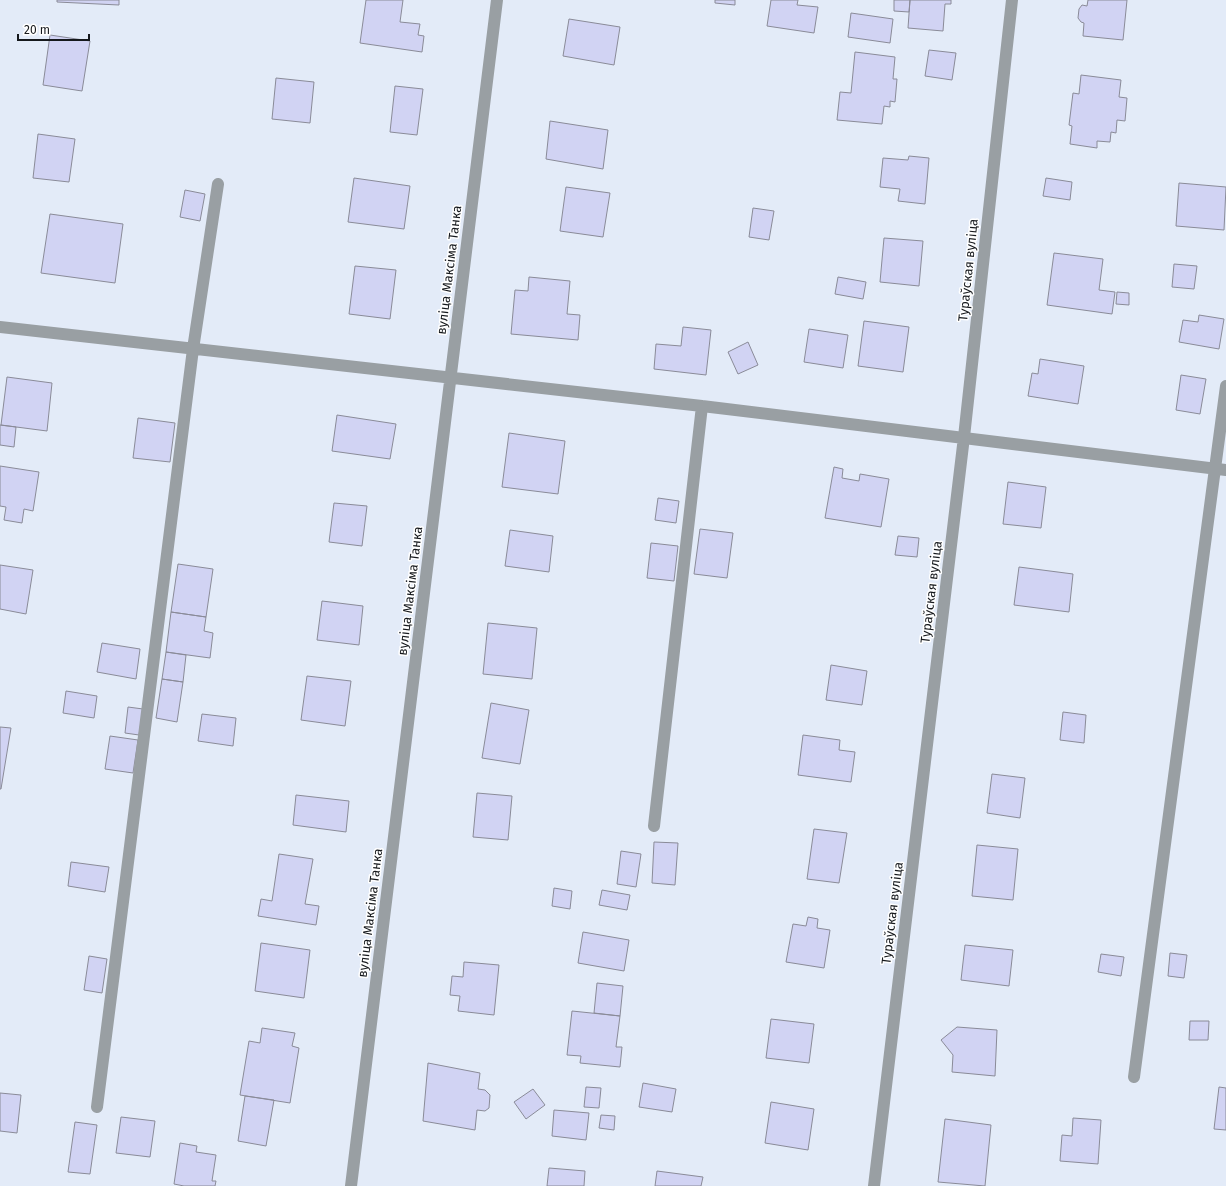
<svg xmlns="http://www.w3.org/2000/svg" width="1226" height="1186" viewBox="0 0 1226 1186" font-family="'Fira Sans',sans-serif">
	<rect width="100%" height="100%" fill="#e3ebf8"/>
	<path fill="#d1d3f3" stroke="#8a8b98" d="M57 0H119V5L57 2Z
		M366 0H403L400 22 420 24 418 35 424 36 422 52 360 43Z
		M715 0H735V5L715 3Z
		M771 0H798L797 5 818 7 814 33 767 26Z
		M894 0H910L909 12 894 11Z
		M910 0H951V4H945L943 31 908 28Z
		M1088 0H1127L1123 40 1083 36 1084 23 1081 22 1078 18 1079 9 1082 5 1087 6Z
		M851 13 893 19 890 43 848 37Z
		M569 19 620 27 614 65 563 56Z
		M50 35 90 41 82 91 43 85Z
		M929 50 956 53 952 80 925 76Z
		M855 52 895 57 893 79H897L895 102 890 101V107L884 106 882 124 837 120 840 92 851 93Z
		M1081 75 1121 80 1119 97 1127 98 1125 121 1117 120 1116 133 1111 132 1110 142 1097 141V148L1070 144 1072 126 1069 125 1073 93 1079 94Z
		M276 78 314 82 310 123 272 119Z
		M395 86 423 89 417 135 390 132Z
		M550 121 608 130 603 169 546 159Z
		M38 134 75 139 69 182 33 178Z
		M909 156 929 158 925 204 898 201 900 189 880 187 883 158 908 160Z
		M354 178 410 186 404 229 348 222Z
		M1046 178 1072 182 1070 200 1043 196Z
		M1179 183 1226 187 1224 230 1176 226Z
		M566 187 610 193 603 237 560 231Z
		M185 190 205 194 200 221 180 217Z
		M753 208 774 211 769 240 749 237Z
		M50 214 123 224 115 283 41 273Z
		M884 238 923 241 919 286 880 282Z
		M1054 253 1103 259 1099 290 1115 292 1112 314 1047 305Z
		M1174 264 1197 266 1194 289 1172 287Z
		M355 266 396 270 390 319 349 314Z
		M529 277 570 281 567 314 580 315 578 340 511 334 515 290 528 291Z
		M838 277 866 282 863 299 835 294Z
		M1117 292 1129 293V305L1116 304Z
		M1199 315 1224 319 1219 349 1179 342 1183 320 1198 322Z
		M864 321 909 327 903 372 858 366Z
		M683 327 711 330 706 375 654 369 656 344 681 346Z
		M809 329 848 335 843 368 804 362Z
		M748 342 758 365 738 374 728 352Z
		M1040 359 1084 366 1078 404 1028 396 1032 373 1038 374Z
		M1181 375 1206 379 1200 414 1176 410Z
		M7 377 52 383 47 431 1 425Z
		M337 415 396 424 390 459 332 451Z
		M138 418 175 423 170 462 133 458Z
		M0 425 16 427 14 447 0 445Z
		M509 433 565 441 558 494 502 487Z
		M0 466 39 472 33 511 24 509 22 523 4 520 6 507 0 506Z
		M834 467 843 469 842 478 859 481 860 474 889 479 881 527 825 518Z
		M1008 482 1046 487 1041 528 1003 524Z
		M658 498 679 501 676 523 655 520Z
		M334 503 367 506 362 546 329 542Z
		M700 529 733 533 727 578 694 574Z
		M510 530 553 536 549 572 505 566Z
		M898 536 919 538 917 557 895 555Z
		M651 543 678 546 674 581 647 578Z
		M178 564 213 569 206 617 171 612Z
		M0 565 33 570 26 614 0 609Z
		M1019 567 1073 574 1069 612 1014 605Z
		M322 601 363 606 359 645 317 640Z
		M171 612 206 617 204 631 213 633 210 658 166 652Z
		M488 623 537 628 532 679 483 674Z
		M102 643 140 649 136 679 97 672Z
		M166 652 186 655 183 682 162 679Z
		M831 665 867 671 862 705 826 700Z
		M307 676 351 681 345 726 301 720Z
		M162 679 183 682 177 722 156 718Z
		M66 691 97 696 94 718 63 713Z
		M491 703 529 710 520 764 482 758Z
		M128 707 143 709 139 735 125 733Z
		M1063 712 1086 715 1084 743 1060 740Z
		M202 714 236 718 233 746 198 741Z
		M0 727 11 728 1 789H0Z
		M803 735 840 740 839 750 855 752 851 782 798 775Z
		M110 736 138 740 133 773 105 769Z
		M992 774 1025 778 1020 818 987 813Z
		M477 793 512 796 508 840 473 837Z
		M296 795 349 801 346 832 293 825Z
		M814 829 847 833 839 883 807 879Z
		M654 842 678 843 675 885 652 883Z
		M977 845 1018 849 1013 900 972 896Z
		M621 851 641 854 636 887 617 884Z
		M279 854 313 859 305 904 319 906 316 925 258 916 261 899 272 901Z
		M71 862 109 867 105 892 68 886Z
		M554 888 572 891 570 909 552 906Z
		M602 890 630 895 627 910 599 905Z
		M808 917 818 919 817 928 830 930 824 968 786 962 793 924 806 926Z
		M583 932 629 940 624 971 578 963Z
		M261 943 310 950 304 998 255 991Z
		M965 945 1013 950 1009 986 961 980Z
		M1170 953 1187 955 1184 978 1168 976Z
		M1101 954 1124 957 1121 976 1098 972Z
		M89 956 107 959 102 993 84 990Z
		M464 962 499 965 494 1015 458 1011 460 996 450 995 452 976 463 977Z
		M597 983 623 986 620 1016 594 1013Z
		M572 1011 620 1016 616 1047H622L620 1067 580 1063 581 1056 567 1055Z
		M771 1019 814 1024 809 1063 766 1058Z
		M1190 1021H1209L1208 1040H1189Z
		M957 1027 997 1030 995 1076 952 1072 953 1055 941 1040Z
		M262 1028 295 1033 292 1046 299 1048 290 1103 240 1095 249 1041 260 1043Z
		M428 1063 480 1073 478 1089 485 1090 490 1095 489 1108 485 1111 477 1110 475 1130 423 1121Z
		M643 1083 676 1089 672 1112 639 1107Z
		M586 1087 601 1088 599 1108 584 1107Z
		M1219 1087 1226 1088V1130L1214 1129Z
		M533 1089 545 1105 526 1119 514 1102Z
		M0 1093 21 1095 17 1133 0 1131Z
		M245 1096 274 1100 266 1146 238 1141Z
		M771 1102 814 1109 808 1150 765 1143Z
		M554 1110 589 1113 586 1140 552 1136Z
		M601 1115 615 1116 614 1130 599 1128Z
		M121 1117 155 1121 150 1157 116 1153Z
		M1073 1118 1101 1120 1098 1164 1060 1161 1062 1135 1072 1136Z
		M945 1119 991 1125 985 1186 938 1182Z
		M75 1122 97 1125 90 1174 68 1172Z
		M180 1143 197 1146 196 1152 216 1155 212 1181H216L215 1186H184L174 1184Z
		M549 1168 585 1171 584 1186H547Z
		M657 1171 703 1177 701 1186H655Z"/>
	<g fill="none" stroke-linecap="round" stroke-linejoin="round">
		<path stroke="#999fa3" stroke-width="12" d="M0 327 702 406 1226 470
			M654 826 702 406
			M1134 1077 1226 386
			M97 1107 193 349 218 184
			M351 1186 497 0
			M874 1186 964 437 1012 0"/>
	</g>
	<g text-anchor="middle" dominant-baseline="central" stroke-width="3" stroke-linejoin="round" paint-order="stroke">
		<g font-size="13" fill="#15181c" stroke="#fff">
			<text transform="translate(449 270) rotate(-83)">вуліца Максіма Танка</text>
			<text transform="translate(968 270) rotate(-84)">Тураўская вуліца</text>
			<text transform="translate(410 591) rotate(-83)">вуліца Максіма Танка</text>
			<text transform="translate(931 592) rotate(-83)">Тураўская вуліца</text>
			<text transform="translate(370 913) rotate(-83)">вуліца Максіма Танка</text>
			<text transform="translate(892 913) rotate(-83)">Тураўская вуліца</text>
		</g>
	</g>
	<path d="M18 34v6h71v-6" fill="none" stroke="#15181c" stroke-width="2"/>
	<text x="24" y="34" font-size="12" fill="#15181c" stroke="#ffffff" stroke-width="3" paint-order="stroke">20 m</text>
</svg>
